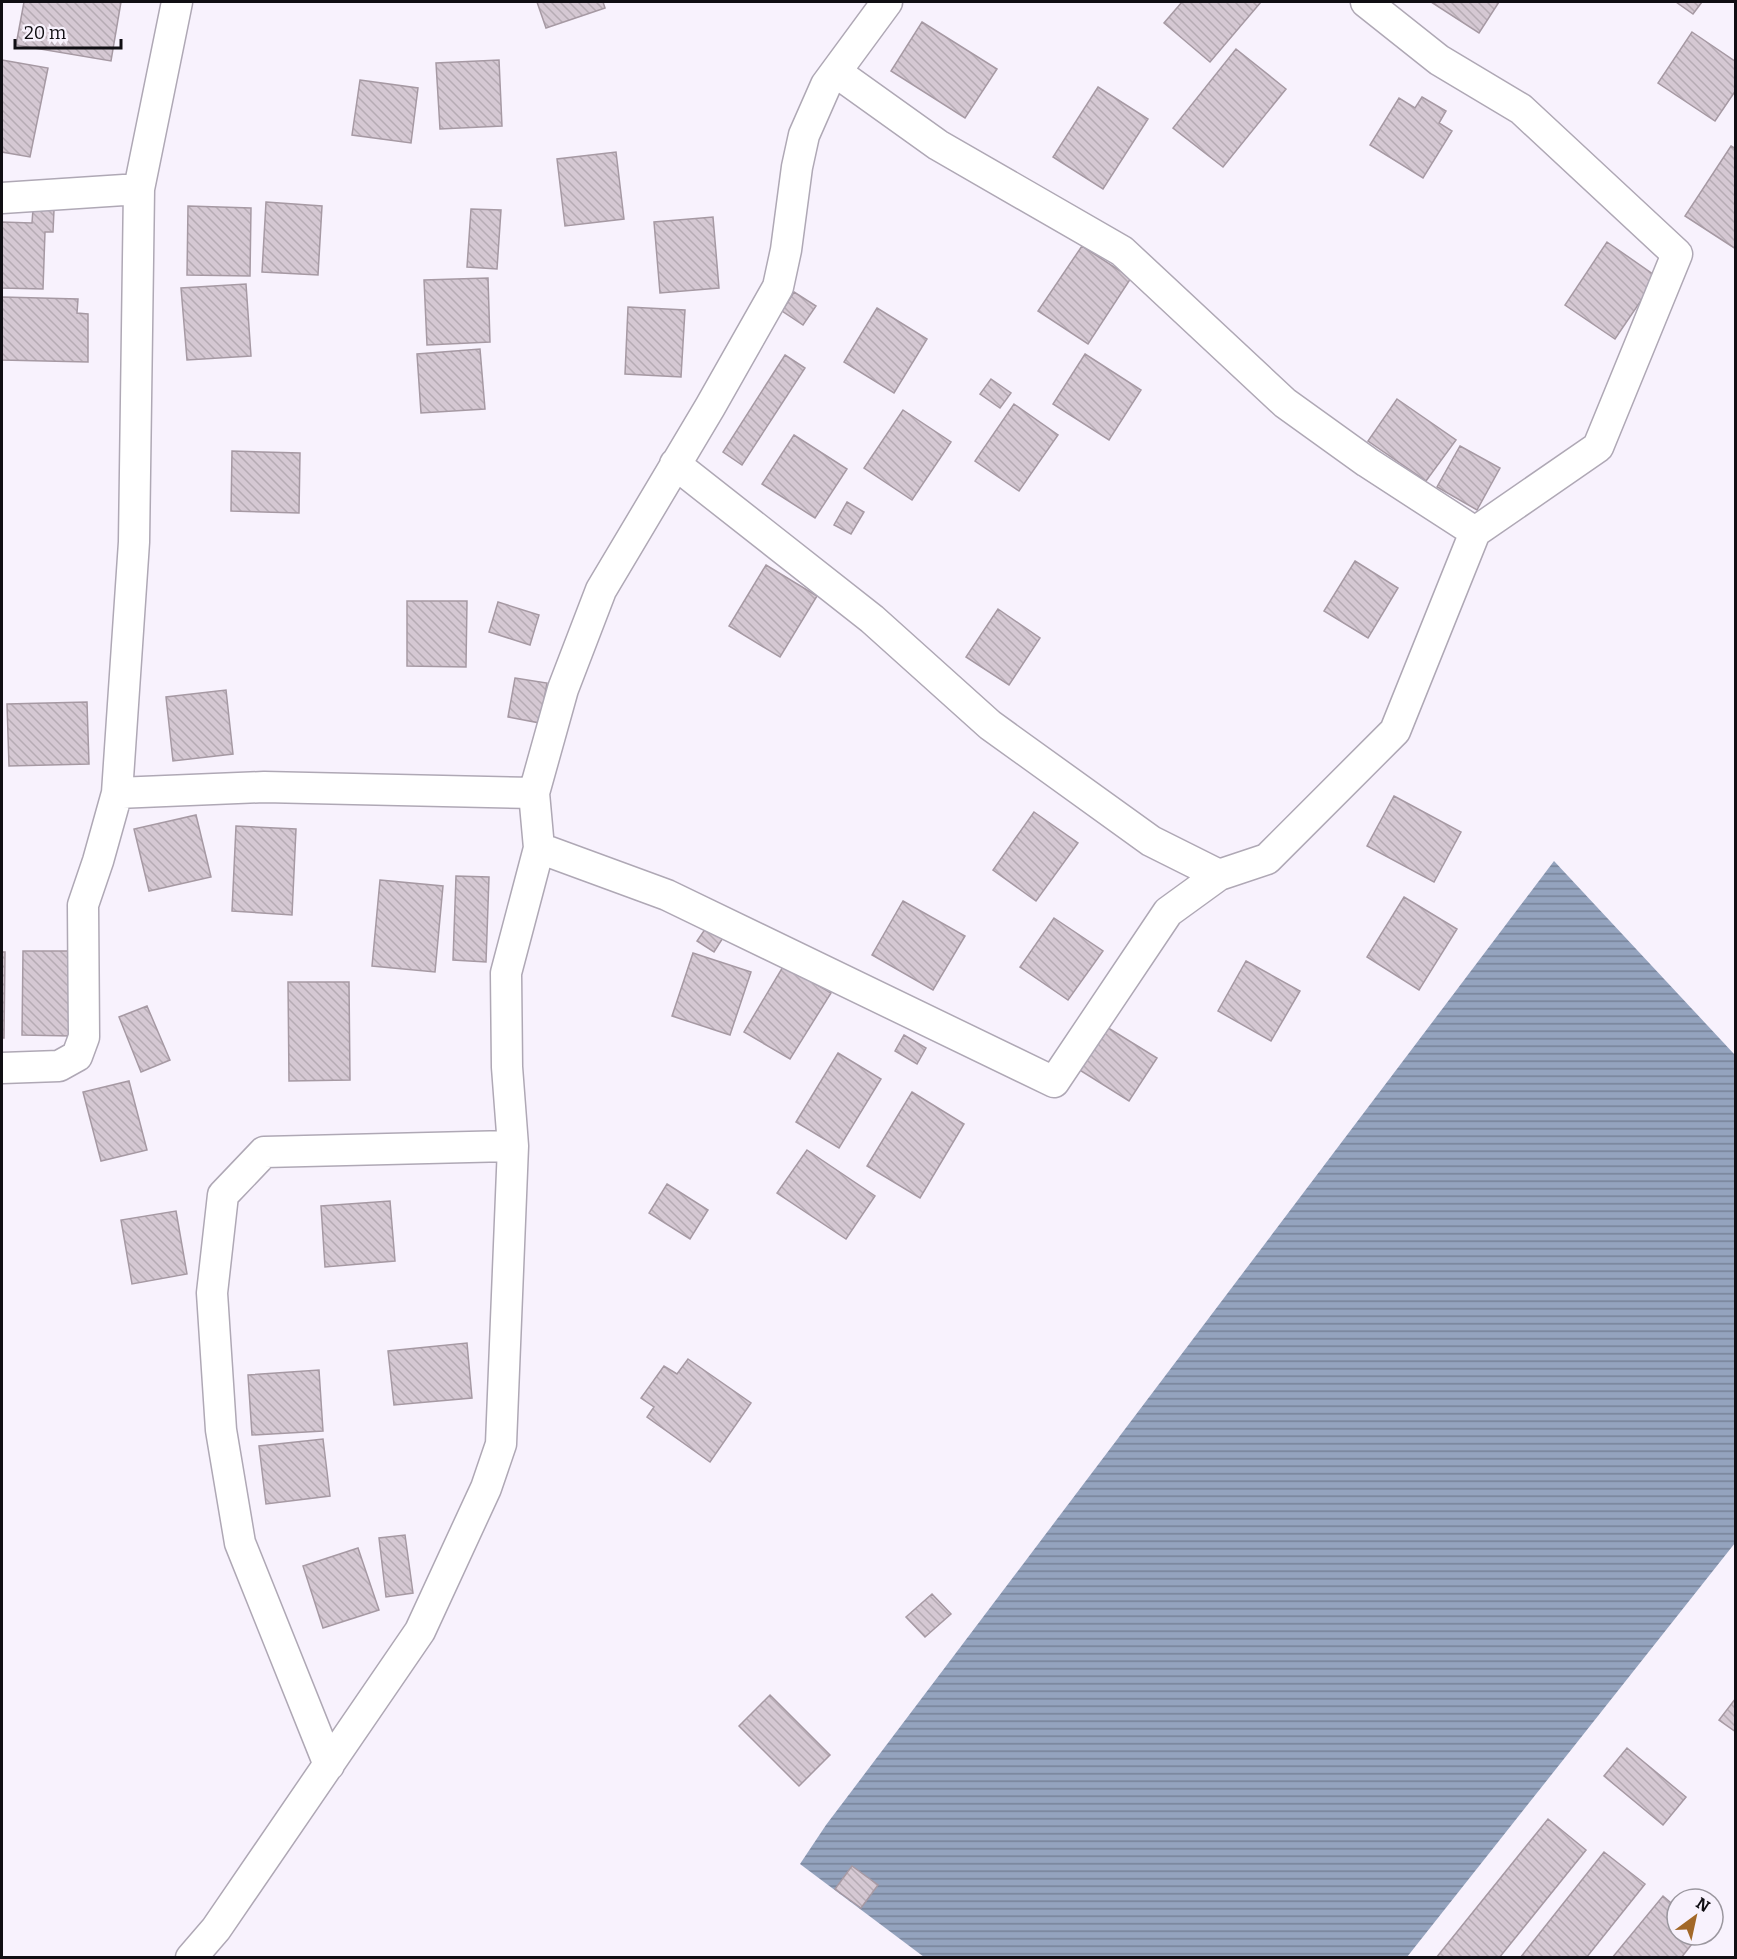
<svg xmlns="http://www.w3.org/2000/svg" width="1737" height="1959" viewBox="0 0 1737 1959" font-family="Bitter,serif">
	<defs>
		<pattern id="water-rules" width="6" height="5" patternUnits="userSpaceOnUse" patternTransform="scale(1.5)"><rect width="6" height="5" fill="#94a3be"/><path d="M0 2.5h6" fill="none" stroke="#778399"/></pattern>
		<pattern id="building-back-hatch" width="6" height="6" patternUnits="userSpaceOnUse" patternTransform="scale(1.5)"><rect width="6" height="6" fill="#d5c8d3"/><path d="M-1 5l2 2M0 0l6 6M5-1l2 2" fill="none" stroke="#b6abb4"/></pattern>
	</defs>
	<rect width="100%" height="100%" fill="#f8f2fd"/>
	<path fill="url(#water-rules)" d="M1554 861 1735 1055V1543L1407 1957H924L800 1864 826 1825Z"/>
	<path fill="url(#building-back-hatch)" stroke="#a699a3" stroke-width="1.5" d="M24 2H121L111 61 16 45Z
		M537 2H603L605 8 546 28Z
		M1182 2H1261L1210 62 1164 23Z
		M1431 2H1499L1479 33Z
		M1676 2H1702L1693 14Z
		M922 22 997 69 965 118 891 71Z
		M1692 32 1736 62V90L1715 121 1658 83Z
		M1236 49 1286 89 1223 167 1173 128Z
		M2 60 48 68 30 157 2 152Z
		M499 60 502 126 440 129 436 63Z
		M360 80 418 88 411 143 352 135Z
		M1098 87 1148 119 1103 189 1053 157Z
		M1422 97 1446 111 1439 123 1452 131 1423 178 1370 145 1399 98 1415 108Z
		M1731 146 1736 149V249L1685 216Z
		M616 152 624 219 565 226 557 159Z
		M266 202 322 206 318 275 262 272Z
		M188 206 251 208 250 276 187 275Z
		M33 209 54 210 53 232H45L43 289 2 288V222L32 223Z
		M471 209 501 210 497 269 467 267Z
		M713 217 719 288 660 293 654 222Z
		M1607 242 1657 277 1615 339 1565 305Z
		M1082 246 1131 278 1088 344 1038 311Z
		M488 278 490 342 427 345 424 280Z
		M246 284 251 356 187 360 181 288Z
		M794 292 816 306 803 325 782 311Z
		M2 297 78 299 77 313 88 314V362L2 360Z
		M628 307 685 310 681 377 625 374Z
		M877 308 927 339 894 393 844 362Z
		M480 349 485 409 421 413 417 354Z
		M1085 354 1141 390 1109 440 1053 404Z
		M785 355 805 368 742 465 723 452Z
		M991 379 1011 393 1000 408 980 394Z
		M1397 399 1456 440 1426 481 1368 441Z
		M1014 404 1058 435 1019 491 975 461Z
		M903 410 951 442 912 500 864 468Z
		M794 435 847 469 815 518 762 484Z
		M1460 446 1500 468 1477 510 1437 487Z
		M232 451 300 453 299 513 231 511Z
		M847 502 864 512 851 534 834 525Z
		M1355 561 1398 588 1368 638 1324 611Z
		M766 565 817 596 780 657 729 626Z
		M407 601H467L466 667 407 666Z
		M498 602 539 615 530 645 489 632Z
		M998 609 1040 638 1009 685 966 657Z
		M515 678 547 683 540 723 508 717Z
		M226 690 233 754 173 761 166 697Z
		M87 702 89 764 9 766 7 704Z
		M1394 796 1461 832 1434 882 1367 846Z
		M1034 812 1078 843 1036 901 993 870Z
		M196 815 211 877 149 891 134 829Z
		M236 826 296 829 292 915 232 911Z
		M456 876 489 877 486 962 453 960Z
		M380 880 443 886 435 972 372 966Z
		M1404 897 1457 929 1419 990 1367 957Z
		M903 901 965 936 933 990 872 955Z
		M1054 918 1103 951 1068 1000 1020 967Z
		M710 922 726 933 714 952 697 941Z
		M23 951H71L70 1036 22 1035Z
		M2 952H5L4 1038H2Z
		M693 953 751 972 730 1035 672 1016Z
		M1246 961 1300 991 1271 1041 1218 1011Z
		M784 965 831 993 790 1059 744 1032Z
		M288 982H349L350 1080 289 1081Z
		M147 1006 170 1060 141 1072 119 1017Z
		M1105 1026 1157 1058 1129 1101 1078 1069Z
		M904 1035 926 1048 917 1064 895 1051Z
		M838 1053 881 1079 839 1148 796 1122Z
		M129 1081 147 1150 101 1161 83 1092Z
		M912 1092 964 1124 920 1198 867 1166Z
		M807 1150 875 1196 846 1239 777 1193Z
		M667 1184 708 1210 690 1239 649 1213Z
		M390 1201 395 1261 325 1267 321 1206Z
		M176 1211 187 1274 132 1284 121 1220Z
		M467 1343 472 1398 394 1405 388 1351Z
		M688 1359 751 1403 710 1462 647 1417 654 1407 641 1398 664 1366 677 1374Z
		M319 1370 323 1431 252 1435 248 1375Z
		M323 1439 330 1496 266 1504 259 1446Z
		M405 1535 413 1593 386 1597 379 1538Z
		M358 1548 379 1610 323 1628 303 1566Z
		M932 1594 951 1614 925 1637 906 1617Z
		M770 1695 830 1755 799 1786 739 1726Z
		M1736 1698V1732L1719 1720Z
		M1627 1748 1686 1797 1663 1825 1604 1776Z
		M1548 1819 1586 1850 1499 1958H1436Z
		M1604 1852 1645 1884 1586 1958H1520Z
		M852 1866 878 1885 861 1908 835 1889Z
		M1663 1896 1677 1908V1935H1699L1681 1958H1612Z"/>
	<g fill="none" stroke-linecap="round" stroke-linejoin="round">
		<defs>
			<path id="street" d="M836 72 938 145 1122 251 1285 403 1367 462 1475 532
				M2 198 139 189 177 2
				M675 464 872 619 990 725 1151 841 1219 875 1267 859 1395 731 1475 532 1598 447 1677 254 1521 109 1439 60 1366 2
				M117 793 264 787 534 793
				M539 848 667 895 1054 1082 1168 912 1219 875
				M2 1068 59 1066 77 1056 84 1037 83 905 98 861 117 793 134 542 139 189
				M329 1765 240 1543 221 1430 212 1293 223 1195 264 1152 513 1146
				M191 1958 216 1929 420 1631 486 1488 501 1444 513 1146 507 1067 506 973 539 848 534 793 563 689 601 590 710 407 778 287 786 250 797 167 804 135 826 85 887 2"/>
		</defs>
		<use href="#street" stroke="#afa8b5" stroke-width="33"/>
		<use href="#street" stroke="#fff" stroke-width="30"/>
	</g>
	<rect width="1737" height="1959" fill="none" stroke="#100e13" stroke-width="6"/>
	<g transform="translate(1695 1917) rotate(33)"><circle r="28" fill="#f8f2fd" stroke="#9b979f" stroke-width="1.5"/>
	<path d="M0-4.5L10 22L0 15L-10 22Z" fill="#a36828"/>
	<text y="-9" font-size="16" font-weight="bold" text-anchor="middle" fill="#100e13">N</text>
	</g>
	<path d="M15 39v9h106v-9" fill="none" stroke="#100e13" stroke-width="3"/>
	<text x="24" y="39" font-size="18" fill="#100e13" stroke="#f8f2fd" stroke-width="4.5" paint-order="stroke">20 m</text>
</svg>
